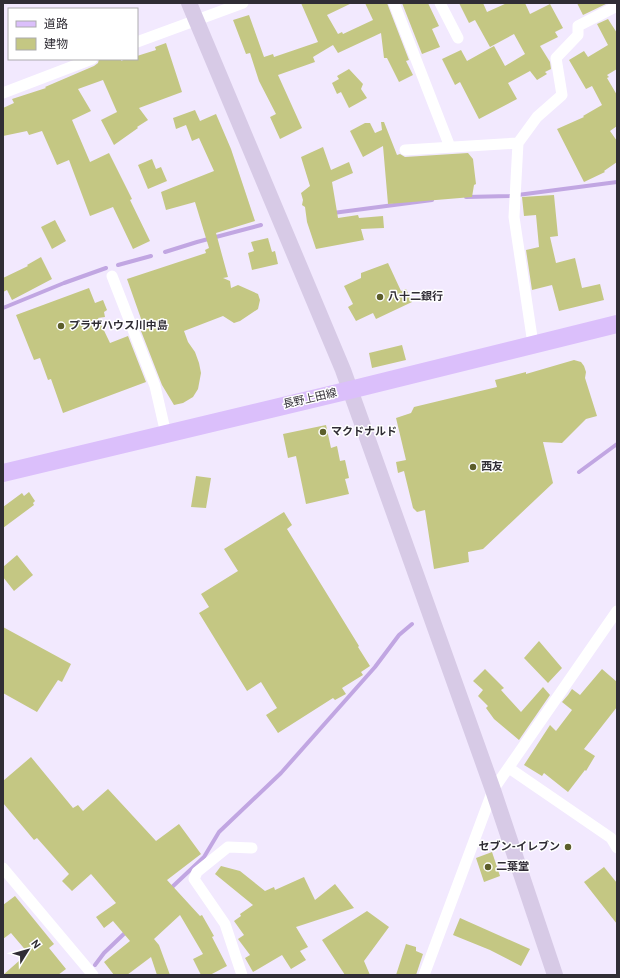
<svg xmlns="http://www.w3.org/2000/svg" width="620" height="978" viewBox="0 0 620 978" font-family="Overpass,'Noto Sans JP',sans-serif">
	<rect width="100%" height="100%" fill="#f2e9fe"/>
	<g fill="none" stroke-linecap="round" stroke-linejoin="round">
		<path stroke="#c1a6e2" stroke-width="4" d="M466 197 510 196 617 182
			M333 213 432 200
			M165 252 197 242 261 225
			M118 265 151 256
			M3 308 64 283 106 268
			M579 472 617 444
			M170 889 204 857 219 832 281 773 375 667 399 635 412 624
			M95 965 104 953 128 930"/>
	</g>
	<path fill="#c4c783" d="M301 3H352L327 15 338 34 342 32 343 34 373 20 365 3H387L409 60 406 61 413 75 399 82 387 58H384L381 33 338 53 333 45 313 57 315 62 278 75 302 128 280 139 270 117 276 114 259 81 250 53 246 54 233 20 249 15 264 57 273 54 274 57 318 42Z
		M402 3H428L439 26 432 29 440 47 422 54Z
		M459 3H483L487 12 507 3H525L530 14 550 4 563 28 555 32 558 37 540 46 550 62 551 69 545 72 547 74 537 80 530 71 508 83 517 99 479 119 460 82 455 85 442 59 461 50 467 61 494 46 505 66 525 54 514 34 490 47 475 20 469 23Z
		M577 3H608L583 15Z
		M608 19 617 33V69L607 75 609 77 607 78 617 95V126L610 131 617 141V162L604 171 605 172 584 182 557 129 584 117 583 116 602 105 592 86 586 89 569 60 584 51 588 57 608 45 597 24Z
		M166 43 182 92 139 108 148 120 137 127 138 128 114 145 101 120 117 112 103 80 78 89 91 111 72 120 90 162 109 153 132 199 130 200 150 241 133 249 113 207 90 216 69 160 57 165 42 131 29 135 27 131 3 136V108L14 103 12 99 46 88 45 87 94 66 98 63 99 59H121V61L126 59H137V56L156 50 155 47Z
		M349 69 363 84 361 89 367 98 349 108 341 92 337 94 332 83 339 79 337 76Z
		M195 110 200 121 216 114 231 149 255 221 216 233 228 277 223 278 230 281 231 288 238 285 258 294 260 300 258 309 240 321 234 323 223 316 184 331 188 342 195 352 199 363 201 373 198 389 193 397 183 403 174 405 162 385 141 331 145 330 127 279 206 253 205 250 209 248 195 202 166 210 161 192 214 171 199 138 192 141 186 125 176 129 173 118Z
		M381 122H384L397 155 400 154 405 157 468 153 473 159 476 184 474 185 472 197 388 204 383 146 363 157 350 131 365 123H370L375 133 382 130Z
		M323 147 331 170 349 162 353 173 332 182 338 218 358 215 359 218 383 216 384 228 361 229 364 240 316 249 307 222 305 207 302 205 303 200 301 193 310 186 301 157Z
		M152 159 156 169 161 167 167 181 148 189 138 165Z
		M554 195 558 236 550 237 556 263 575 258 582 288 600 284 604 300 559 311 552 285 532 290 526 250 539 247 536 215 524 216 522 197Z
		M55 220 66 241 52 249 41 227Z
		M268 238 272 252 275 251 278 264 252 270 248 253 254 251 251 242Z
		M41 257 52 279 12 300 7 290 3 292V278L28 266 27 265Z
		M388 263 401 291 406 289 412 302 376 319 373 313 356 321 348 307 353 304 344 286 361 278V273Z
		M89 288 95 303 103 300 107 310 104 312 105 317 98 318 110 343 128 336 146 382 63 413 51 379 48 380 40 358 34 360 16 315Z
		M402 345 406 360 372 368 369 353Z
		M574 360 581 362 584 366 586 372 585 378 597 416 586 419 562 443 543 442 553 483 483 549 468 552 469 562 434 569 425 510 417 512 413 508 404 471 398 473 396 462 406 460 396 418 411 413 414 407 497 387 495 380 526 372V374Z
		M326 425 331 448 337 446 340 461 345 460 349 478 345 479 349 494 306 504 296 456 288 458 283 434Z
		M196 476 211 478 206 508 191 507Z
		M29 492 35 501 33 503 34 505 3 528V507L22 493 24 496Z
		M284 512 292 525 287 529 359 646 358 647 370 666 361 672 363 675 342 688 346 694 335 700 333 698 278 733 266 715 277 708 261 682 247 691 199 613 209 607 201 594 238 571 224 549Z
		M17 555 33 575 14 591 3 577V567Z
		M3 627 71 664 62 682 58 680 37 712 3 693Z
		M539 641 562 668 548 683 524 658Z
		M485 669 504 688 501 690 521 712 543 687 550 695 519 740 494 719 486 708 488 706 478 696 483 690 473 681Z
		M602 669 617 682V707L584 749 595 756 586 771 585 770 568 792 544 773 542 776 524 765 550 725 556 731 572 710 562 702 568 695 572 689 580 695Z
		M31 757 73 808 78 805 83 811 108 789 156 841 179 824 201 854 167 880 200 916 202 915 214 936 212 937 227 966 210 975H201L193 959 203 954 180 915 154 939 159 945 170 975H157L151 957 127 975H114L104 962 130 941 113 921 104 928 96 917 116 903 91 874 72 891 62 881 69 874 37 838 34 840 3 803V781Z
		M492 852 500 876 484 882 476 858Z
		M221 866 240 871 265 891 274 887 275 890 304 877 315 900 335 884 354 908 296 927 308 947 300 951 306 960 291 969 282 955 253 972 245 958 250 955 238 939 244 935 234 921 241 916 240 914 253 905 215 874Z
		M604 867 617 883V924L584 882Z
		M15 896 54 944 49 948 66 969 58 975H3L28 953 11 933 3 939V905Z
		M367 911 389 927 364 961 370 975H345L322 940Z
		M460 918 530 949 521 966 490 950 453 935Z
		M406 944 416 947V951L423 954 416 975H396Z"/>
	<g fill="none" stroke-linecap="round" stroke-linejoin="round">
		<path stroke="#fff" stroke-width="11" d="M394 3 450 147
			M440 3 458 38
			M137 42 243 3
			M3 93 92 59
			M405 150 518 143
			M112 276 155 386 166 434
			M533 344 514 217 518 143 537 117 562 95 556 58 578 35V26L617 6
			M509 768 611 838 617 848
			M3 868 93 975
			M242 975 225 924 194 879 197 872 228 847 252 848
			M424 975 493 790 617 611"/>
		<path stroke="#d7cae6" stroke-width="16" d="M189 3 343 370 493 790 555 975"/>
		<path stroke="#dbbffb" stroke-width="18" d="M3 473 350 390 617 324"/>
	</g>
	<g fill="#5c5e2b" stroke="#fff" stroke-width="1.5">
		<circle cx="380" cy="297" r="4"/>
		<circle cx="61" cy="326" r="4"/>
		<circle cx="323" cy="432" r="4"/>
		<circle cx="473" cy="467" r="4"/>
		<circle cx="568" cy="847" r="4"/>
		<circle cx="488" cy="867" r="4"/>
	</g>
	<g text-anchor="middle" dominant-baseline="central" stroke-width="3" stroke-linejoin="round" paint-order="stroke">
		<g font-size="11" font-weight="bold" fill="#302d35" stroke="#fff" text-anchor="start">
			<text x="388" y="297">八十二銀行</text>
			<text x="69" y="326">プラザハウス川中島</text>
			<text x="331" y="432">マクドナルド</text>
			<text x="481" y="467">西友</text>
			<text x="560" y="847" text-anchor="end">セブン-イレブン</text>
			<text x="496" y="867">二葉堂</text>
		</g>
		<g font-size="11" fill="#302d35" stroke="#fff">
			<text transform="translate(310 399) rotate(-13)">長野上田線</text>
		</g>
	</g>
	<rect width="620" height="978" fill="none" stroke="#302d35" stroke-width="8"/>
	<rect x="8" y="8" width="130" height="52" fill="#ffffff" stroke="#acabae"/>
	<rect x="16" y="21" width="20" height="6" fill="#dbbffb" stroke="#acabae"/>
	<text x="44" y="28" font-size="12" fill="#302d35">道路</text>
	<rect x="16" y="38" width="20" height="12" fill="#c4c783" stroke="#acabae"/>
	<text x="44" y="48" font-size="12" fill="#302d35">建物</text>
	<g transform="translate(28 950) rotate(53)" stroke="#ffffff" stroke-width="3" paint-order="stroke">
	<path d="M0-3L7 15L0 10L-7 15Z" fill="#302d35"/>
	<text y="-6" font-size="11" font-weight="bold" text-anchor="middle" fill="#302d35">N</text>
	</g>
</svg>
